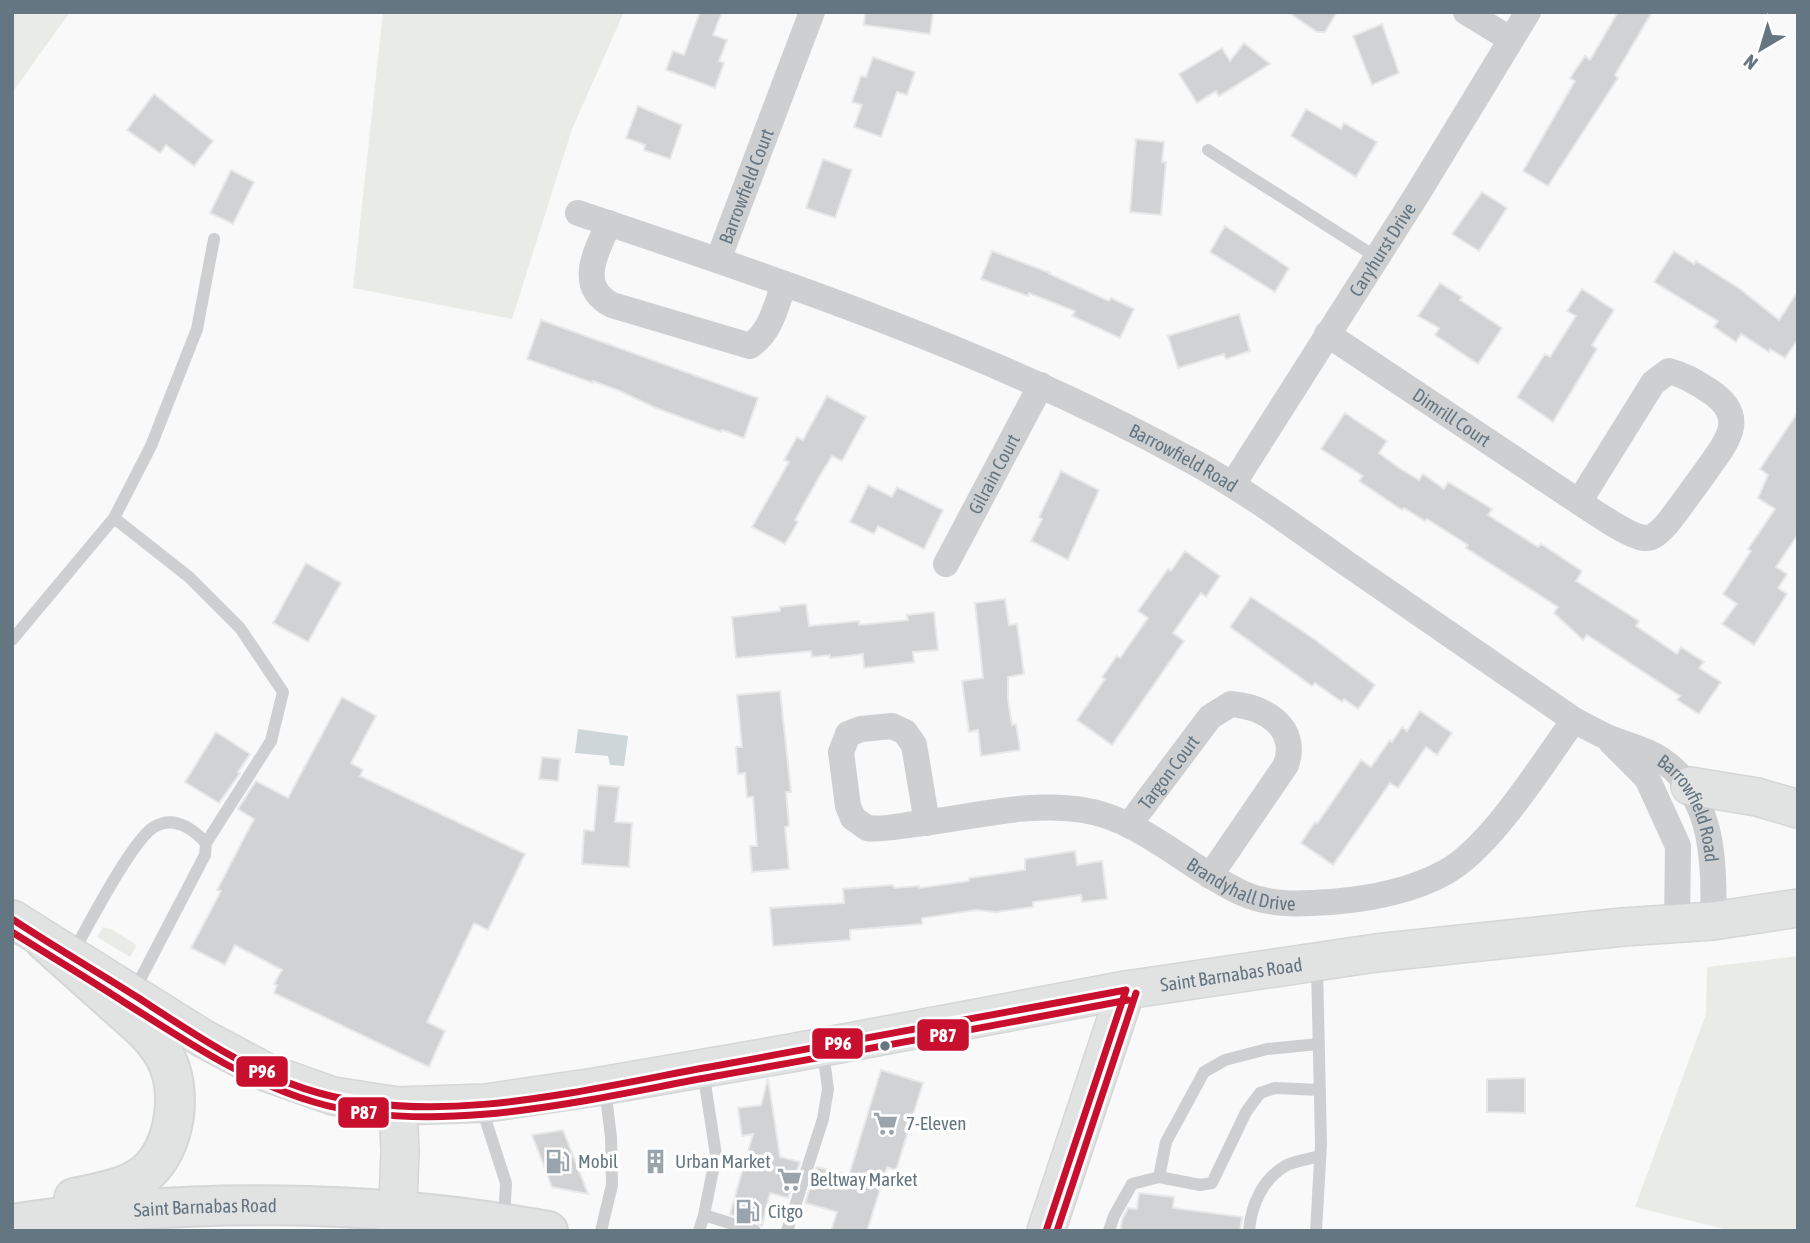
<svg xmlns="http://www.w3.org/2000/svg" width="1810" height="1243" viewBox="0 0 1810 1243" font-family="'Asap Condensed',sans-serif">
	<rect width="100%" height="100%" fill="#f9f9f9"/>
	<path fill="#e8ebe6" d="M12 12H70L12 93Z
		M383 12H624L572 129 512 319 353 288Z
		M103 927 113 930 135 944 136 947 130 957 97 937Z
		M1798 956V1231H1732L1635 1207 1706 1014 1707 967Z"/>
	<path fill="#ced6d9" d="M578 729 628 736 624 766 610 765 608 756 575 753Z"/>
	<path fill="#d0d2d3" stroke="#e8e8e8" stroke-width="2" d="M700 12H722L713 35 727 40 719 61 724 63 715 88 666 70 673 51 684 55Z
		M865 12H933L930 34 864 25Z
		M1288 12H1337L1325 32H1317Z
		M1618 12H1652L1615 75 1618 78 1548 186 1523 171 1575 81 1570 78 1585 56 1590 60Z
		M1382 24 1399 73 1372 85 1353 36Z
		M1244 43 1270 64 1219 96 1216 91 1197 103 1179 74 1222 48 1230 61Z
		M873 57 915 72 907 95 897 92 881 137 854 127 862 105 852 102 861 76 866 77Z
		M154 94 213 141 194 166 166 145 160 153 127 130Z
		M638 106 682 125 670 159 644 150 645 145 626 138Z
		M1306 109 1341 129 1344 123 1377 142 1356 177 1291 136Z
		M1136 139 1164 142 1162 162H1166L1161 215 1130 212Z
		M823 159 852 170 835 218 806 208Z
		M231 170 254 182 233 224 210 213Z
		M1482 192 1507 208 1479 251 1452 234Z
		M1225 226 1289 268 1275 292 1210 252Z
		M992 251 1050 273 1049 274 1109 301 1111 298 1134 309 1120 338 1072 316 1075 311 1029 293 1028 296 981 279Z
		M1674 251 1694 264 1696 261 1740 289 1779 320 1798 291V339L1785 358 1770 349 1769 352 1741 334 1736 342 1714 327 1718 321 1654 282Z
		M1440 283 1462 297 1460 300 1502 328 1478 364 1435 335 1439 328 1418 316Z
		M1582 289 1614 310 1592 345 1597 349 1553 422 1517 397 1545 354 1550 357 1576 316 1567 311Z
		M1239 314 1250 351 1226 359 1224 354 1178 368 1168 336Z
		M541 320 758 398 744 438 722 430 721 432 656 408 620 391 593 381V383L527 359Z
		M827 396 866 417 842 461 832 456 819 477 795 520 798 522 785 544 752 527 789 462 784 460 797 437 803 440Z
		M1798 412V534L1776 567 1787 574 1778 588 1787 594 1754 645 1722 624 1737 604 1723 594 1751 551 1748 549 1775 509 1758 498 1768 475 1760 469Z
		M1345 413 1387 441 1379 453 1399 468 1419 480 1423 474 1444 489 1448 482 1492 509 1488 515 1538 547 1541 544 1582 571 1576 581 1639 621 1636 626 1677 654 1681 647 1704 662 1699 668 1721 682 1699 714 1677 700 1680 696 1598 642 1587 635 1583 640 1554 613 1558 607 1466 548 1468 545 1427 519 1425 521 1404 508 1402 510 1359 481 1363 476 1321 449Z
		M1061 471 1099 490 1068 560 1031 541 1042 519 1039 517Z
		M868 485 892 497 897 487 943 510 924 549 878 526 874 534 850 522Z
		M1185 551 1220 576 1206 597 1201 593 1173 633 1184 641 1112 745 1077 720 1105 679 1102 677 1117 656 1120 658 1148 618 1138 611 1168 569 1171 571Z
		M306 563 341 583 308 642 273 623Z
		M1251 597 1314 639 1375 685 1358 709 1344 699 1342 702 1315 683 1312 686 1230 627Z
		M1005 599 1009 625 1017 624 1024 674 1008 677V700L1012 725 1016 724 1020 750 981 756 978 730 969 732 962 681 983 678 975 603Z
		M806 604 809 626 859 621V625L908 620 907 615 934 612 938 650 913 652 914 662 864 668 863 654 830 658V655L812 657 811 651 736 658 732 617 780 611V607Z
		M780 691 791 792H786L789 826 785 827 789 869 752 872 750 846H757L753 797H747L745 773 738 774 736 747H742L737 695Z
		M342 697 376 716 351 763 363 770 360 776 525 854 488 930 474 923 427 1022 445 1031 429 1067 274 993 277 985 274 984 282 970 235 945 225 965 191 948 221 891 217 890 254 819 238 809 256 781 288 798Z
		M1420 711 1452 733 1437 755 1426 747 1398 788 1390 783 1333 865 1301 843 1315 822 1317 824 1361 760 1371 767 1390 740 1392 742 1402 727 1407 731Z
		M216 732 250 754 238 772 240 773 219 803 185 782Z
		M542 757 560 759 558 781 539 779Z
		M598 785 619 787 615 822 632 823 629 867 582 864 584 830 594 831Z
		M1075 851 1077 865 1102 861 1107 899 1082 902 1081 895 1033 902V907L996 912 976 910 922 918V924L850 930V940L773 946 770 908 844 903 843 889 893 885 894 888 919 886 920 888 969 881V878L1025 870V859Z
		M881 1070 923 1083 896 1170 887 1167 867 1231H831L837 1212 805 1203 817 1167 849 1175Z
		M1525 1078V1113L1487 1112V1079Z
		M768 1079 780 1157 800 1162 788 1198 770 1193 762 1226 730 1214 753 1134 742 1136 738 1108 761 1105Z
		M563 1130 588 1194 552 1187 532 1135Z
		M1139 1193 1174 1197 1173 1208 1242 1217 1240 1231H1120L1122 1220 1128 1208 1137 1209Z"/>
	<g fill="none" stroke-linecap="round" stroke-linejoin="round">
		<defs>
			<g id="secondary">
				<path d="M1690 786 1757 797 1798 809"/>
				<path id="s8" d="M12 919 204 1039 268 1073 333 1096 398 1106 486 1103 595 1087 791 1053 1126 990 1376 953 1623 927 1713 921 1798 908"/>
				<path d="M397 1231 400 1151 398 1106"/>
				<path d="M1046 1231 1126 990"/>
			</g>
			<g id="primary">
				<path d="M45 941C67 961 90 981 113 1002 131 1018 152 1034 164 1055 184 1090 176 1148 145 1174 126 1189 97 1193 74 1198"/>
				<path id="s9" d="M12 1224C185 1197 376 1199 548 1231"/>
			</g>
		</defs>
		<use href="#secondary" stroke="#d5d6d7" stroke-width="40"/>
		<use href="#primary" stroke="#d5d6d7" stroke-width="42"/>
		<path stroke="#cecfd0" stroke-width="12" d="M1208 150 1376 257
			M114 518 189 577 240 628 283 692 271 741 206 843
			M12 640 114 518 151 446 197 329 214 239
			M72 954C87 928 132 840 154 827 174 815 193 829 206 843L205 855 134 991
			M1319 1044 1267 1049 1225 1060 1204 1072 1166 1142 1159 1177 1200 1185 1212 1183 1246 1112 1260 1093 1275 1088 1320 1090
			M703 1071 716 1155 704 1215
			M481 1106 506 1183 504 1220
			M601 1231 612 1185 611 1137 605 1089
			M699 1231 704 1215 755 1231
			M787 1231 823 1119 828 1089 823 1052
			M1109 1231 1114 1216 1132 1184 1159 1177
			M1249 1231C1251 1205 1263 1178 1287 1165 1297 1160 1310 1159 1320 1156
			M1316 1231 1321 1144 1317 966"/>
		<g stroke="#cecfd0" stroke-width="26">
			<path d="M1466 12 1510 39"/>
			<path id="s1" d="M578 213C787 283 997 354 1190 460 1245 490 1295 527 1346 563 1422 615 1498 668 1574 720 1585 726 1596 732 1607 737 1627 745 1649 750 1666 763 1714 799 1715 867 1713 921"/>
			<path d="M609 223C596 252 576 286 612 305L750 346C771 332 776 306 784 284"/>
			<path id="s2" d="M718 260 812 12"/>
			<path id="s3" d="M1327 334 1579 502"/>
			<path d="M1669 371C1684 375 1694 381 1708 390 1749 416 1728 440 1706 471 1693 489 1681 506 1667 524 1661 530 1654 539 1644 538 1628 536 1593 511 1579 502L1653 383Z"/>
			<path id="s4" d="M1233 484 1418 193 1528 12"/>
			<path id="s5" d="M946 564 1041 385"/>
			<path d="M1611 742 1647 778 1678 846 1677 924"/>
			<path id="s6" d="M927 823 914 745 905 732 892 726 861 729 848 734 841 752 848 806 853 818 867 828C883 830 899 826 915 824 970 818 1027 801 1083 810 1142 819 1189 869 1242 893 1270 906 1301 904 1331 902 1368 899 1411 891 1444 873 1490 849 1543 763 1574 720"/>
			<path id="s7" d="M1129 825 1210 717 1231 704C1265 707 1299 727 1286 765L1210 876"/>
		</g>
		<use href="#secondary" stroke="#e1e2e2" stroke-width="37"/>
		<use href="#primary" stroke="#e1e2e2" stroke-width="38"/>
		<defs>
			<path id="bus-1" d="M12 919C53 946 96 971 137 997 194 1034 253 1075 319 1093 444 1128 590 1088 715 1066 852 1041 989 1016 1126 990
				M1046 1231 1126 990"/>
			<path id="bus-2" d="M12 932C50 956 89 979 127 1004 186 1041 246 1082 314 1102 437 1139 593 1098 716 1076 854 1052 991 1026 1128 1000
				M1057 1231 1136 993"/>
		</defs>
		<use href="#bus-1" stroke="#fff" stroke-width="12"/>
		<use href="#bus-2" stroke="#fff" stroke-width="12"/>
		<use href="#bus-1" stroke="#c8102e" stroke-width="7"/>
		<use href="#bus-2" stroke="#c8102e" stroke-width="7"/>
	</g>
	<defs>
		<symbol id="supermarket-bare" viewBox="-9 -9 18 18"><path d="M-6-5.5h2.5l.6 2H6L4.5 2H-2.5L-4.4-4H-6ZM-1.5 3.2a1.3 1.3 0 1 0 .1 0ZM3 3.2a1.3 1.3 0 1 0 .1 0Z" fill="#99a4ac" stroke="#fff" stroke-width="2.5" paint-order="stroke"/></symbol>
		<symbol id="fuel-bare" viewBox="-9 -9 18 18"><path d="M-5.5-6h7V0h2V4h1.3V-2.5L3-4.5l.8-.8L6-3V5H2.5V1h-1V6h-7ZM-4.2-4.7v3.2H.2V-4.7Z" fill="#99a4ac" stroke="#fff" stroke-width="2.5" paint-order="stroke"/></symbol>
		<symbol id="building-bare" viewBox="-9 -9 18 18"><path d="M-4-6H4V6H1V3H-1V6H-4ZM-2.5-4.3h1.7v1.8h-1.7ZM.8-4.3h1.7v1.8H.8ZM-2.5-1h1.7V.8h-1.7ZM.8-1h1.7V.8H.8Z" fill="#99a4ac" stroke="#fff" stroke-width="2.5" paint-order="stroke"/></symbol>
	</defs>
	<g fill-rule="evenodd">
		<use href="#supermarket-bare" x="868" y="1106" width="35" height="35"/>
		<use href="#fuel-bare" x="540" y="1144" width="35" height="35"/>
		<use href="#building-bare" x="638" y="1144" width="35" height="35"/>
		<use href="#supermarket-bare" x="772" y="1162" width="35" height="35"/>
		<use href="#fuel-bare" x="730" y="1194" width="35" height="35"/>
	</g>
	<circle fill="#657683" stroke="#fff" stroke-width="2.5" cx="885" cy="1046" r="6"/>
	<g text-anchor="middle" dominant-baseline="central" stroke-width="7" stroke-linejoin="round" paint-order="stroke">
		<g font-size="19" fill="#657683" stroke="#fff">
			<text stroke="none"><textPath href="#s2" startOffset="79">Barrowfield Court</textPath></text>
			<text stroke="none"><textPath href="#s4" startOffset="278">Caryhurst Drive</textPath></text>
			<text stroke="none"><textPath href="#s3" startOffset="150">Dimrill Court</textPath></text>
			<text stroke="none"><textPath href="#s1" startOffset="654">Barrowfield Road</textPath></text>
			<text stroke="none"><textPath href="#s5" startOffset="102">Gilrain Court</textPath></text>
			<text stroke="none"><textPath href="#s7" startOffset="66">Targon Court</textPath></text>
			<text stroke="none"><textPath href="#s1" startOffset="1279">Barrowfield Road</textPath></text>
			<text stroke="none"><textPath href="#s6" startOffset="653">Brandyhall Drive</textPath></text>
			<text stroke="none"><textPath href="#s8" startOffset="1278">Saint Barnabas Road</textPath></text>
			<text stroke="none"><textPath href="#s9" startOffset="194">Saint Barnabas Road</textPath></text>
		</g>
		<g font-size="19" fill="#657683" stroke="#fff" text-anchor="start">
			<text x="906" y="1123">7-Eleven</text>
			<text x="578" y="1161">Mobil</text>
			<text x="675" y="1161">Urban Market</text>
			<text x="810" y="1179">Beltway Market</text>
			<text x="768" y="1211">Citgo</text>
		</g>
	</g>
	<g stroke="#fff" stroke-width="2.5">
		<rect x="916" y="1018" width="54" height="34" rx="7" fill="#c8102e"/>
		<rect x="811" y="1027" width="53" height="33" rx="7" fill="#c8102e"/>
		<rect x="235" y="1055" width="54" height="33" rx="7" fill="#c8102e"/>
		<rect x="337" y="1096" width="53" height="33" rx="7" fill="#c8102e"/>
	</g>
	<g font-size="19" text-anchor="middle" font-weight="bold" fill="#fff">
		<text x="943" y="1042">P87</text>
		<text x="838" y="1050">P96</text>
		<text x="262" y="1078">P96</text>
		<text x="364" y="1119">P87</text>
	</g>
	<rect width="1810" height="1243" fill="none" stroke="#657683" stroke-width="28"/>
	<g transform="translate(1761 49) rotate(218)" stroke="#ffffff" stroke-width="5" paint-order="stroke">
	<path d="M0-5L12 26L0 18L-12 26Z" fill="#657683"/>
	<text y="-10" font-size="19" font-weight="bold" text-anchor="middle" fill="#657683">N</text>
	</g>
</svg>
